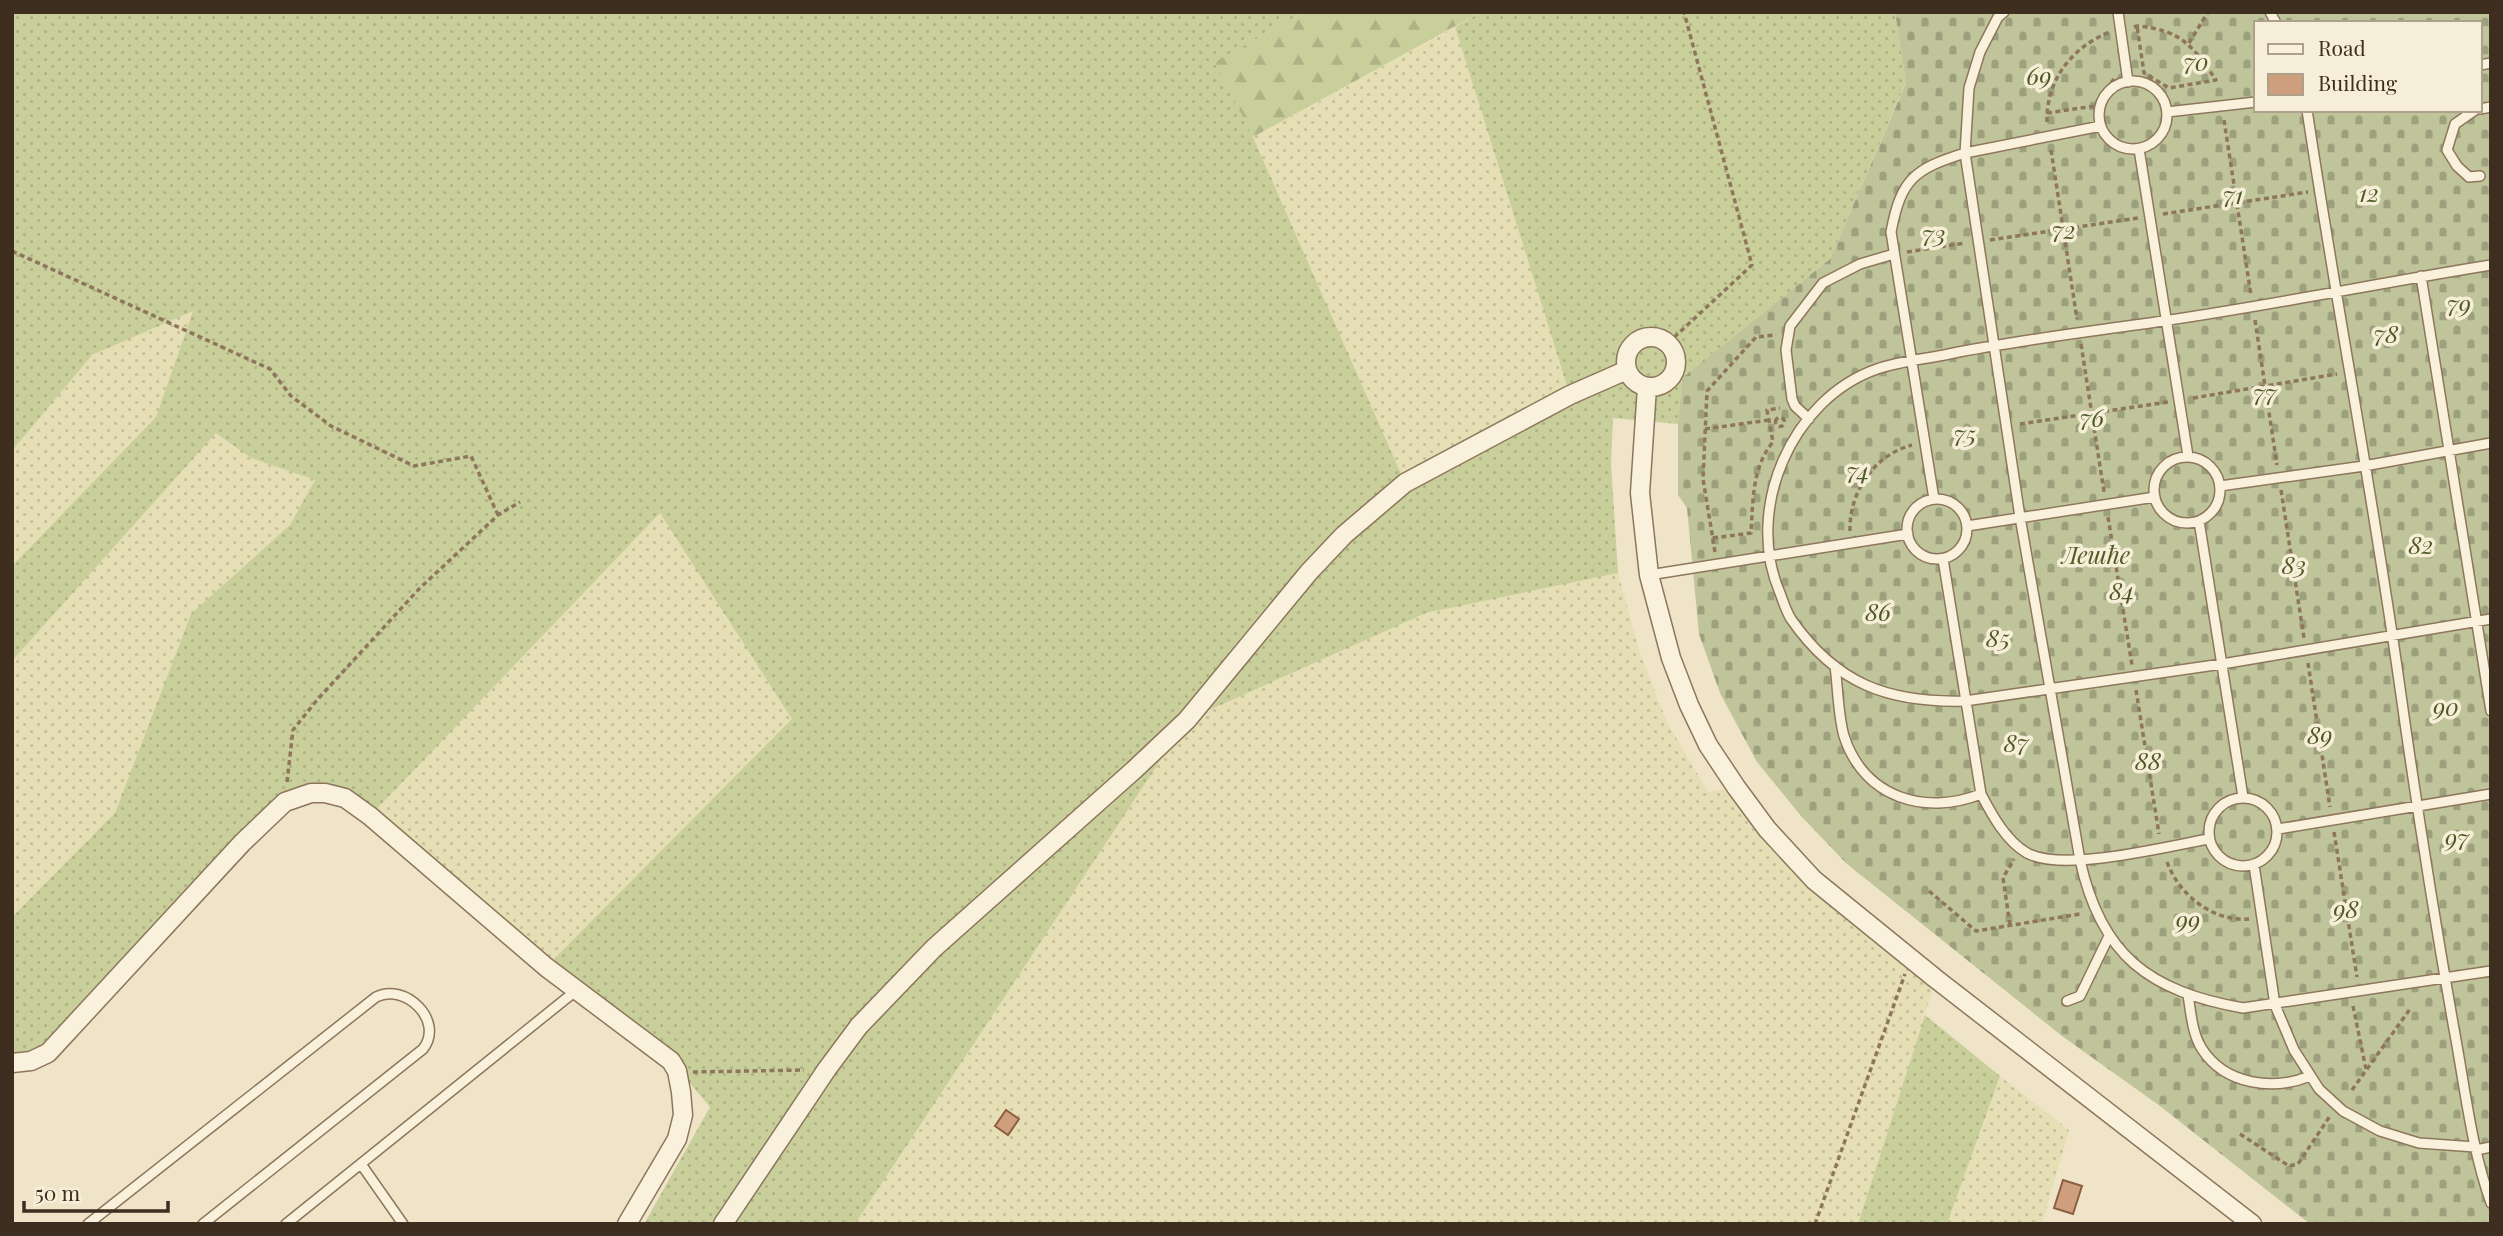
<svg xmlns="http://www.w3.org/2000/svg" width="2503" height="1236" viewBox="0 0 2503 1236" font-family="'Playfair Display',serif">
	<defs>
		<pattern id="farmland-dots" width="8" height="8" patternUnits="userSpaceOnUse" patternTransform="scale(1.75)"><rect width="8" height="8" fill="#e6deb5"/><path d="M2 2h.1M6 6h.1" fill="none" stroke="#c6bf9b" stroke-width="1.8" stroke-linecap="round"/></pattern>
		<pattern id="grass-dots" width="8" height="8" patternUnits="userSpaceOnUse" patternTransform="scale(1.75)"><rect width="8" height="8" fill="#c9cf9b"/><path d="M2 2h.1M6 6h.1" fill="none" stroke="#aeb285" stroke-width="1.8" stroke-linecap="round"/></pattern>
		<pattern id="forest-firs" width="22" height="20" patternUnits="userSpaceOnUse" patternTransform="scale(1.75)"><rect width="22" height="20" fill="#c9cf9b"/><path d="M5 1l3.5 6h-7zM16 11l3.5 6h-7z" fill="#aeb285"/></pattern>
		<pattern id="cemetery-stones" width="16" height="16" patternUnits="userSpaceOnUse" patternTransform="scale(1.75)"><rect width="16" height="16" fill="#bfc49a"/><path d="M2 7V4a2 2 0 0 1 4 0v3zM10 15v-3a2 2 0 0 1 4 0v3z" fill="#9ca07d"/></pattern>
	</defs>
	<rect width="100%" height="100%" fill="#f0e4c8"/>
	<path fill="url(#farmland-dots)" d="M1455 27 1570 395 1405 483 1253 137Z
		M193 310 156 417 12 566V451L92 355Z
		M216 432 251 458 315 480 290 525 191 614 115 813 12 917V661Z
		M660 512 793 719 546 967 370 816Z
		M1618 573 1639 650 1667 722 1708 792 1736 787 1767 829 1936 979 1858 1224H855L1187 720 1426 613Z
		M2000 1076 2069 1130 2042 1224H1947Z"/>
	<path fill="url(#grass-dots)" d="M12 12H1304L1216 62 1253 137 1405 483 1570 395 1455 27 1481 12H1895L1906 82 1830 259 1682 378 1678 424 1613 418 1611 464 1618 573 1426 613 1187 720 855 1224H644L710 1107 671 1061 546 967 792 719 660 513 370 816 325 793 285 802 48 1053 12 1063V917L115 813 191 614 290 525 315 480 251 458 216 433 12 661V566L156 417 193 311 92 355 12 451Z
		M1925 1015 2000 1076 1947 1224H1858Z"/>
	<path fill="url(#forest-firs)" d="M1304 12H1481L1253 137 1215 62Z"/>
	<path fill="url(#cemetery-stones)" fill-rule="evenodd" d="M1895 12H2491V1224H2310L2160 1106 2062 1036 1847 864 1801 816 1757 762 1720 693 1699 634 1687 508 1678 495V424L1682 378 1830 259 1906 83ZM2256 23H2480V110H2256Z"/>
	<path fill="#cf9f7d" stroke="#8d5f41" stroke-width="2" d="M1006 1110 1019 1119 1008 1135 995 1126Z
		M2063 1180 2082 1186 2073 1214 2054 1208Z"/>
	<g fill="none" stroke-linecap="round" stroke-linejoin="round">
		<defs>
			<path id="lane" d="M2004 12 1998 17 1980 52 1969 88 1965 153 2020 517 2080 860C2101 956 2149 991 2243 1008L2491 971
				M2118 12 2128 82
				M2270 12 2276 23
				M2480 65 2491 63
				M2099 115a34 34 0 1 1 68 0a34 34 0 1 1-68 0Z
				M2480 109 2491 107
				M2307 110C2336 303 2373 495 2400 688 2416 802 2434 916 2454 1029 2465 1087 2471 1147 2491 1203
				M2475 110 2455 124 2447 150 2457 166 2469 177 2480 176
				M2167 112 2256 102
				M2139 149 2188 456
				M2491 265C2379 283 2268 306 2156 322 2087 332 2018 340 1949 354 1926 359 1900 361 1877 369 1791 399 1744 510 1780 593 1783 601 1786 611 1791 619 1836 684 1888 703 1965 701L2222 664 2491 619
				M2421 276 2491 711
				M1809 419 1795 406 1792 399 1786 350 1790 326 1823 283 1860 264 1894 254
				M2154 490a33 33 0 1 1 66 0a33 33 0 1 1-66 0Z
				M2220 486 2364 466 2491 443
				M1934 499 1891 232C1901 179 1914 169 1965 153L2101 126
				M1907 529a30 30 0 1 1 60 0a30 30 0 1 1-60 0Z
				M2199 521 2243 797
				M1967 526 2155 497
				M1943 559 1981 794C1992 815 2006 841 2027 853 2064 873 2167 846 2209 839
				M1649 575 1908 534
				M1835 666C1838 688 1838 715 1844 736 1864 798 1925 816 1981 794
				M2209 832a34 34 0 1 1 68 0a34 34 0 1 1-68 0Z
				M2278 829 2491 794
				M2254 865 2275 1005 2294 1050 2319 1089 2343 1111 2380 1131 2419 1143 2475 1147
				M2188 995C2191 1013 2192 1033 2202 1049 2225 1085 2274 1091 2310 1076
				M2067 1001 2080 996 2109 936
				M2476 1150 2491 1147
				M361 1164 403 1224
				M88 1224 376 997C405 982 445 1021 423 1049L203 1224
				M286 1224 578 989"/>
			<path id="street" d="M1626 362a25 25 0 1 1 50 0a25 25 0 1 1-50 0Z
				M1647 387 1640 493 1649 575 1671 658 1689 705 1708 745 1736 787 1767 829 1814 880 1936 979 2252 1224
				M12 1063 31 1061 48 1053 242 843 285 802 311 793H325L345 798 370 816 546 967 671 1061 677 1071 681 1092 683 1115 677 1139 627 1224
				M723 1224 827 1069 859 1026 934 948 1134 770 1187 720 1309 572 1344 535 1405 483 1570 395 1627 370"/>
		</defs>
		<use href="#lane" stroke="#8d765c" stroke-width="12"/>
		<use href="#street" stroke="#8d765c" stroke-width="21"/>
		<path stroke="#8d765c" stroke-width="3.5" stroke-dasharray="5 3.5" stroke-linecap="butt" d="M2134 27 2137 26C2181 30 2192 45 2216 80L2169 88 2144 73 2137 26
			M2189 43 2208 12
			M2047 113 2095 106 2114 79
			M2224 120 2251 295
			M2047 122C2046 80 2072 47 2110 32
			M2051 150 2077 319
			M2163 214 2308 192
			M1990 240 2138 218
			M12 251 270 369 291 396 331 426 414 466 471 456 498 515
			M1907 252 1965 243
			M2255 320 2277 465
			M1668 343 1752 265 1684 12
			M2081 344 2104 492
			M2193 398 2337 374
			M1775.5 422a4.5 4.5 0 1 1 9 0a4.5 4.5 0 1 1-9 0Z
			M2020 424 2168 402
			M1705 429 1769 420
			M2281 490 2304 638
			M2108 517 2132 665
			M1850 531C1849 492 1874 455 1912 445
			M1713 538 1751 533C1753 501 1752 467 1773 442L1767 410 1780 408
			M1715 552 1703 479 1707 391 1756 337 1776 335
			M2308 663 2330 807
			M2136 690 2159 834
			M287 782 293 730 317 700 419 589 498 515 520 502
			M2334 832 2357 977
			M2167 862C2179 895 2213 922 2249 919
			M1929 891 1976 931 2080 914
			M2010 925 2003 878 2014 859
			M2353 1006 2366 1069
			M693 1072 804 1070
			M2352 1090 2410 1009
			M2240 1134 2289 1166 2298 1164 2330 1116
			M1815 1224 1905 974"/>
		<use href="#lane" stroke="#faf1dc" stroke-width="9"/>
		<use href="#street" stroke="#faf1dc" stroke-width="18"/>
	</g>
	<g text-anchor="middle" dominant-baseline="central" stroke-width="7" stroke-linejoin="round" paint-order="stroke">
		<g font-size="24" font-style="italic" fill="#4d5a26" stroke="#f7eed8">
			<text x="2196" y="61">70</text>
			<text x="2039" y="75">69</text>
			<text x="2369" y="192">12</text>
			<text x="2233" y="194">71</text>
			<text x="2064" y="229">72</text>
			<text x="1934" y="233">73</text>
			<text x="2459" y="303">79</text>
			<text x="2386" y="333">78</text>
			<text x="2265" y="392">77</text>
			<text x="2092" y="417">76</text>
			<text x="1965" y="433">75</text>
			<text x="1858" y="470">74</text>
			<text x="2421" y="544">82</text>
			<text x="2096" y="554">Лешће</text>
			<text x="2294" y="564">83</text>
			<text x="2122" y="590">84</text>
			<text x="1878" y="611">86</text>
			<text x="1998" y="637">85</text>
			<text x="2446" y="706">90</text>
			<text x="2320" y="734">89</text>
			<text x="2016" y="742">87</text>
			<text x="2148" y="760">88</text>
			<text x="2457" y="837">97</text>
			<text x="2346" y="908">98</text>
			<text x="2188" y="919">99</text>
		</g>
	</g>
	<rect width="2503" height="1236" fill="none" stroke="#3d2e20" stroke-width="28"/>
	<rect x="2254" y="21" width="228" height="91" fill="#f7eed8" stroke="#ada18e" stroke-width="2"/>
	<rect x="2268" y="44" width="35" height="10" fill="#faf1dc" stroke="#ada18e" stroke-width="2"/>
	<text x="2318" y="56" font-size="21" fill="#3d2e20">Road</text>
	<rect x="2268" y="74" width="35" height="21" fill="#cf9f7d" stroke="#ada18e" stroke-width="2"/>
	<text x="2318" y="91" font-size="21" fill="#3d2e20">Building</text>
	<path d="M24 1201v10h144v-10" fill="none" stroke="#3d2e20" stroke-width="3.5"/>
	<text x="35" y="1201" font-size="21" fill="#3d2e20" stroke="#f7eed8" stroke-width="5" paint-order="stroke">50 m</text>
</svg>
